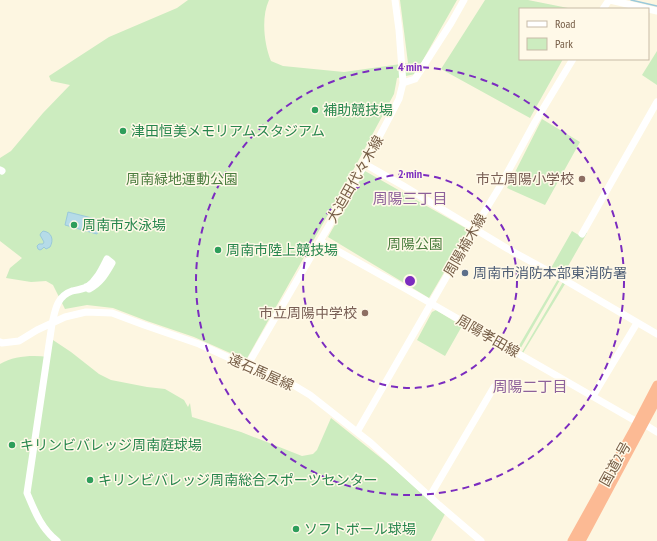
<svg xmlns="http://www.w3.org/2000/svg" width="657" height="541" viewBox="0 0 657 541" font-family="'PT Sans Narrow','Noto Sans JP',sans-serif">
	<rect width="100%" height="100%" fill="#fdf6e1"/>
	<path fill="#ccecbf" d="M188 0H269C261 17 264 44 271 61L283 66 344 72 408 63 400 0H457L415 74 397 78 394 94 356 165 246 360 194 337 147 321 113 308 87 305 65 309 53 285 46 281 31 282 6 278 10 268 22 258 0 241V158L11 151 43 113 70 85 51 81 49 76 109 37 177 8Z
		M485 0H528L573 9H520V59H563L530 118 441 69Z
		M657 51V85L642 75Z
		M542 119 580 142 545 205 507 188Z
		M365 171 469 230 429 298 328 237Z
		M572 231 582 237 586 232 587 233 563 275 551 268Z
		M558 279 560 280 519 351 517 349Z
		M563 282 565 284 523 353 522 352Z
		M436 310 462 326 445 356 417 340 432 312Z
		M50 338 71 352 99 374 111 380 147 387 165 389 184 400 188 407 190 403 192 417 241 432 302 456 313 454 317 450 331 418 391 466 445 514 431 541H0V364C14 356 32 355 48 357Z"/>
	<path fill="#b5dbe8" stroke="#9ac9da" d="M68 212 100 220 97 234 65 225Z
		M43 231C52 232 54 240 50 247L46 249 44 247 42 249 40 250 38 249 37 246 39 244H43L44 242 40 235 41 233Z"/>
	<g fill="none" stroke-linecap="round" stroke-linejoin="round">
		<path stroke="#9ac9da" stroke-width="1.5" d="M631 0 657 6"/>
		<path stroke="#fff" stroke-width="7" d="M610 0 657 11
			M603 9 609 0
			M403 83 415 79 451 23 464 0
			M365 164 402 185 508 249 563 279 657 334
			M0 170 2 171
			M582 234 657 102
			M320 241 406 289 632 419 644 424 657 432
			M0 342 2 343 19 341 37 330 65 317 86 312 112 313 144 325 199 344 247 366 290 383 310 395 371 443 439 505 481 541
			M247 366 365 164 399 99 403 83 399 30 395 0
			M593 396 637 323
			M357 432 474 229 499 188 535 122 573 59
			M430 496 494 387
			M57 541C41 528 35 512 27 493L52 324C55 310 57 296 72 291 77 290 83 289 87 287 97 280 102 269 107 259L112 263C106 273 101 283 89 289L86 287"/>
		<path stroke="#fcba94" stroke-width="9" d="M572 541 632 433 657 385
			M581 541 657 399"/>
	</g>
	<g fill="none" stroke="#7b2cbf" stroke-width="2" stroke-dasharray="7 5">
		<circle cx="410" cy="281" r="107"/>
		<circle cx="410" cy="281" r="214"/>
	</g>
	<g fill="#2e9e5b" stroke="#fff9e8" stroke-width="1.5">
		<circle cx="315" cy="110" r="4"/>
		<circle cx="123" cy="131" r="4"/>
		<circle cx="74" cy="225" r="4"/>
		<circle cx="218" cy="250" r="4"/>
		<circle cx="12" cy="445" r="4"/>
		<circle cx="90" cy="480" r="4"/>
		<circle cx="296" cy="529" r="4"/>
	</g>
	<g fill="#8d6e63" stroke="#fff9e8" stroke-width="1.5">
		<circle cx="582" cy="179" r="4"/>
		<circle cx="365" cy="313" r="4"/>
	</g>
	<circle fill="#5c6f8a" stroke="#fff9e8" stroke-width="1.5" cx="465" cy="273" r="4"/>
	<g text-anchor="middle" dominant-baseline="central" stroke-width="3" stroke-linejoin="round" paint-order="stroke">
		<g font-size="14" fill="#27864d" stroke="#fff9e8" text-anchor="start">
			<text x="323" y="110">補助競技場</text>
			<text x="131" y="131">津田恒美メモリアムスタジアム</text>
			<text x="82" y="225">周南市水泳場</text>
			<text x="226" y="250">周南市陸上競技場</text>
			<text x="20" y="445">キリンビバレッジ周南庭球場</text>
			<text x="98" y="480">キリンビバレッジ周南総合スポーツセンター</text>
			<text x="304" y="529">ソフトボール球場</text>
		</g>
		<g font-size="14" fill="#4a7d3e" stroke="#fff9e8">
			<text x="182" y="179">周南緑地運動公園</text>
			<text x="415" y="244">周陽公園</text>
		</g>
		<g font-size="14" fill="#765d46" stroke="#fff9e8">
			<text transform="translate(355 179) rotate(-60)">大迫田代々木線</text>
			<text transform="translate(465 245) rotate(-60)">周陽楠木線</text>
			<text transform="translate(488 336) rotate(30)">周陽孝田線</text>
			<text transform="translate(261 372) rotate(24)">遠石馬屋線</text>
			<text transform="translate(615 464) rotate(-61)">国道2号</text>
		</g>
		<g font-size="14" fill="#785e54" stroke="#fff9e8" text-anchor="end">
			<text x="574" y="179">市立周陽小学校</text>
			<text x="357" y="313">市立周陽中学校</text>
		</g>
		<g font-size="14" fill="#4e5e75" stroke="#fff9e8" text-anchor="start">
			<text x="473" y="273">周南市消防本部東消防署</text>
		</g>
		<g font-size="15" fill="#8d619a" stroke="#fff9e8">
			<text x="410" y="198">周陽三丁目</text>
			<text x="530" y="386">周陽二丁目</text>
		</g>
	</g>
	<circle cx="410" cy="281" r="6" fill="#7b2cbf" stroke="#fff9e8" stroke-width="2"/>
	<g font-size="12" text-anchor="middle" font-weight="bold" fill="#7b2cbf" stroke="#fff9e8" stroke-width="3" stroke-linejoin="round" paint-order="stroke">
		<text x="410" y="71">4 min</text>
		<text x="410" y="178">2 min</text>
	</g>
	<rect x="519" y="8" width="130" height="52" fill="#fff9e8" stroke="#c8bba7"/>
	<rect x="527" y="21" width="20" height="6" fill="#ffffff" stroke="#c8bba7"/>
	<text x="555" y="28" font-size="12" fill="#765d46">Road</text>
	<rect x="527" y="38" width="20" height="12" fill="#ccecbf" stroke="#c8bba7"/>
	<text x="555" y="48" font-size="12" fill="#765d46">Park</text>
</svg>
